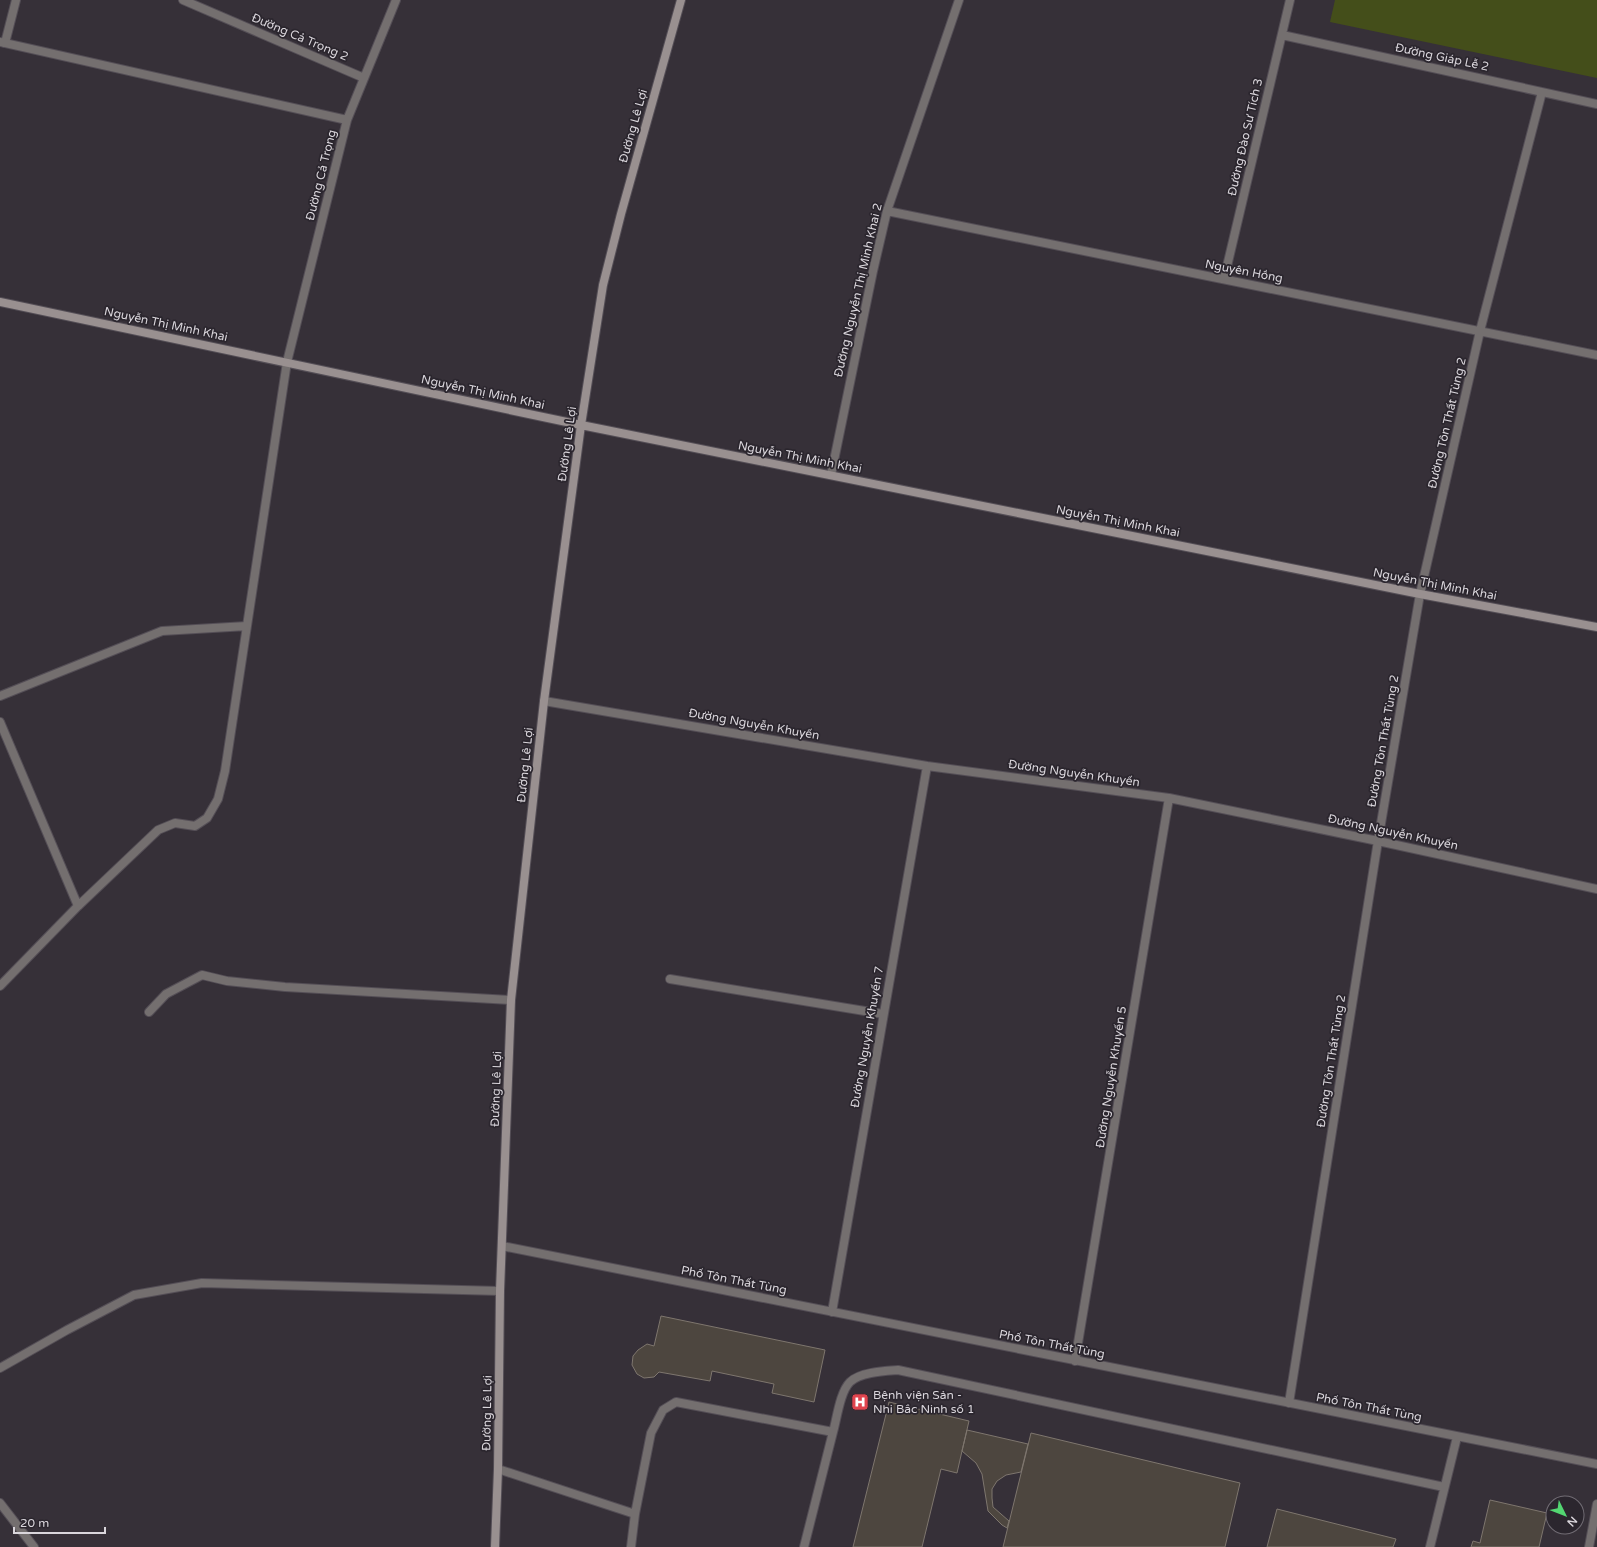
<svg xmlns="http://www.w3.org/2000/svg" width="1597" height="1547" viewBox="0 0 1597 1547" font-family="'Varela Round',sans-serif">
	<rect width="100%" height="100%" fill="#363038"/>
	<path fill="#444e1a" d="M1335 0H1597V78L1330 22Z"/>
	<path fill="#4d463f" stroke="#7e766e" d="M661 1316 825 1350 814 1402 772 1393 774 1384 712 1371 710 1381 659 1372 654 1377 644 1378 637 1374 632 1365 633 1356 638 1350 647 1344 654 1346Z
		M889 1402 969 1421 962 1451 957 1473 941 1469 922 1547H853Z
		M967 1430 1028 1444 1021 1472 1006 1475 997 1481 992 1489V1498L993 1507 1009 1521 1007 1528 1002 1525 988 1511 982 1474 976 1463 962 1451Z
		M1031 1433 1240 1483 1225 1547H1003Z
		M1490 1500 1547 1513 1539 1547H1471L1473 1541 1480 1543Z
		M1277 1509 1396 1539 1393 1547H1267Z"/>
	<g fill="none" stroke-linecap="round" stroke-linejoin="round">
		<defs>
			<path id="lane" d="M5 43 16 0
				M670 979 883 1014
				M149 1012 166 994 202 975 227 981 285 987 511 1000
				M0 1368 67 1330 134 1295 202 1283 500 1291
				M833 1432C837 1418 840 1392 850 1382 860 1372 885 1371 898 1370L1444 1487
				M498 1469 635 1514
				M631 1547 635 1514 651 1433 663 1410 676 1402 833 1432 804 1547
				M1430 1547 1457 1437"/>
			<path id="street" d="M183 0 364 78
				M1282 35 1597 104
				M0 42 347 120
				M887 211 1597 355
				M1224 279 1290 0
				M831 475 873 271 887 211 959 0
				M0 696 162 631 247 626
				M544 701 927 766 1169 798 1378 841 1597 889
				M0 722 78 906
				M0 986 78 906 158 830 175 823 195 826 207 818 218 799 225 771 287 362 347 120 396 0
				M502 1246 1597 1464
				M832 1312 927 766
				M1075 1361 1169 798
				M1289 1403 1378 841 1420 594 1480 331 1542 92
				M0 1503 34 1547
				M1589 1547 1597 1504"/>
			<path id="secondary" d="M0 302 581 425 1420 594 1597 627
				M495 1547 498 1469 500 1291 511 1000 544 701 581 425 603 285 621 214 681 0"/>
		</defs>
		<use href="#lane" stroke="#544e56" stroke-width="10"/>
		<use href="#street" stroke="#544e56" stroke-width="10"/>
		<use href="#secondary" stroke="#544e56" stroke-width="10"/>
		<use href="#lane" stroke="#746f6f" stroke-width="8"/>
		<use href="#street" stroke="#746f6f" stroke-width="8"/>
		<use href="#secondary" stroke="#999090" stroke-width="8"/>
	</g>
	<defs>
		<symbol id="hospital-square" viewBox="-11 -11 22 22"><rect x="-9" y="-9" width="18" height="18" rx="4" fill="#e0444e" stroke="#2b262e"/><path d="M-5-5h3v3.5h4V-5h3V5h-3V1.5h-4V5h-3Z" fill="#fff"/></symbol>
	</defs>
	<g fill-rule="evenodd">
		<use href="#hospital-square" x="850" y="1392" width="20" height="20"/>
	</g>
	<g text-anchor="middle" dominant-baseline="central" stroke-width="3.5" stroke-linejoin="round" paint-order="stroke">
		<g font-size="12" fill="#dad6dc" stroke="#2b262e">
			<text transform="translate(300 37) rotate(23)">Đường Cả Trọng 2</text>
			<text transform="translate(1442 57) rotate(12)">Đường Giáp Lễ 2</text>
			<text transform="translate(633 126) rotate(-74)">Đường Lê Lợi</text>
			<text transform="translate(1245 137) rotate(-77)">Đường Đào Sư Tích 3</text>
			<text transform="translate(321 175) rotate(-76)">Đường Cả Trọng</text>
			<text transform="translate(1244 271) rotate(11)">Nguyên Hồng</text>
			<text transform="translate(858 290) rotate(-77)">Đường Nguyễn Thị Minh Khai 2</text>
			<text transform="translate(166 324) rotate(12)">Nguyễn Thị Minh Khai</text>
			<text transform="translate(483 392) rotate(12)">Nguyễn Thị Minh Khai</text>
			<text transform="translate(1447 423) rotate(-77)">Đường Tôn Thất Tùng 2</text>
			<text transform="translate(567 444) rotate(-82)">Đường Lê Lợi</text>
			<text transform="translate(800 457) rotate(11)">Nguyễn Thị Minh Khai</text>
			<text transform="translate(1118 521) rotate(11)">Nguyễn Thị Minh Khai</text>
			<text transform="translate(1435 584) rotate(11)">Nguyễn Thị Minh Khai</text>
			<text transform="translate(754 724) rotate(10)">Đường Nguyễn Khuyến</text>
			<text transform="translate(1383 741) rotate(-80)">Đường Tôn Thất Tùng 2</text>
			<text transform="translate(525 765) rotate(-84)">Đường Lê Lợi</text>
			<text transform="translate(1074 773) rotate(8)">Đường Nguyễn Khuyến</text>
			<text transform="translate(1393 832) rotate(12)">Đường Nguyễn Khuyến</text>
			<text transform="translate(867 1037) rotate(-80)">Đường Nguyễn Khuyến 7</text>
			<text transform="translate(1331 1061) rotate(-81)">Đường Tôn Thất Tùng 2</text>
			<text transform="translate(1111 1077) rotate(-81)">Đường Nguyễn Khuyến 5</text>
			<text transform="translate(496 1089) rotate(-88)">Đường Lê Lợi</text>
			<text transform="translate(734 1280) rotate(11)">Phố Tôn Thất Tùng</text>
			<text transform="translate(1052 1344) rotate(11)">Phố Tôn Thất Tùng</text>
			<text transform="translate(1369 1407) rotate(11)">Phố Tôn Thất Tùng</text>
			<text transform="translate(487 1413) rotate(-89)">Đường Lê Lợi</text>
		</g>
		<g font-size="12" fill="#dad6dc" stroke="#2b262e" text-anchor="start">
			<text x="873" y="1395">Bệnh viện Sản -<tspan x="873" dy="14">Nhi Bắc Ninh số 1</tspan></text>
		</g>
	</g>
	<g transform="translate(1565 1515) rotate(133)"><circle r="19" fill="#2b262e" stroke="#716c74"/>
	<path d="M0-3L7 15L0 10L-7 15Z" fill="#53d672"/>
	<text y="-6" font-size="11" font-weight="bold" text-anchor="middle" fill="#dad6dc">N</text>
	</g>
	<path d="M14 1527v6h91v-6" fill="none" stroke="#dad6dc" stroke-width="2"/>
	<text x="20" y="1527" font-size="12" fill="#dad6dc" stroke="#2b262e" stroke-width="3" paint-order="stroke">20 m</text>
</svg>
